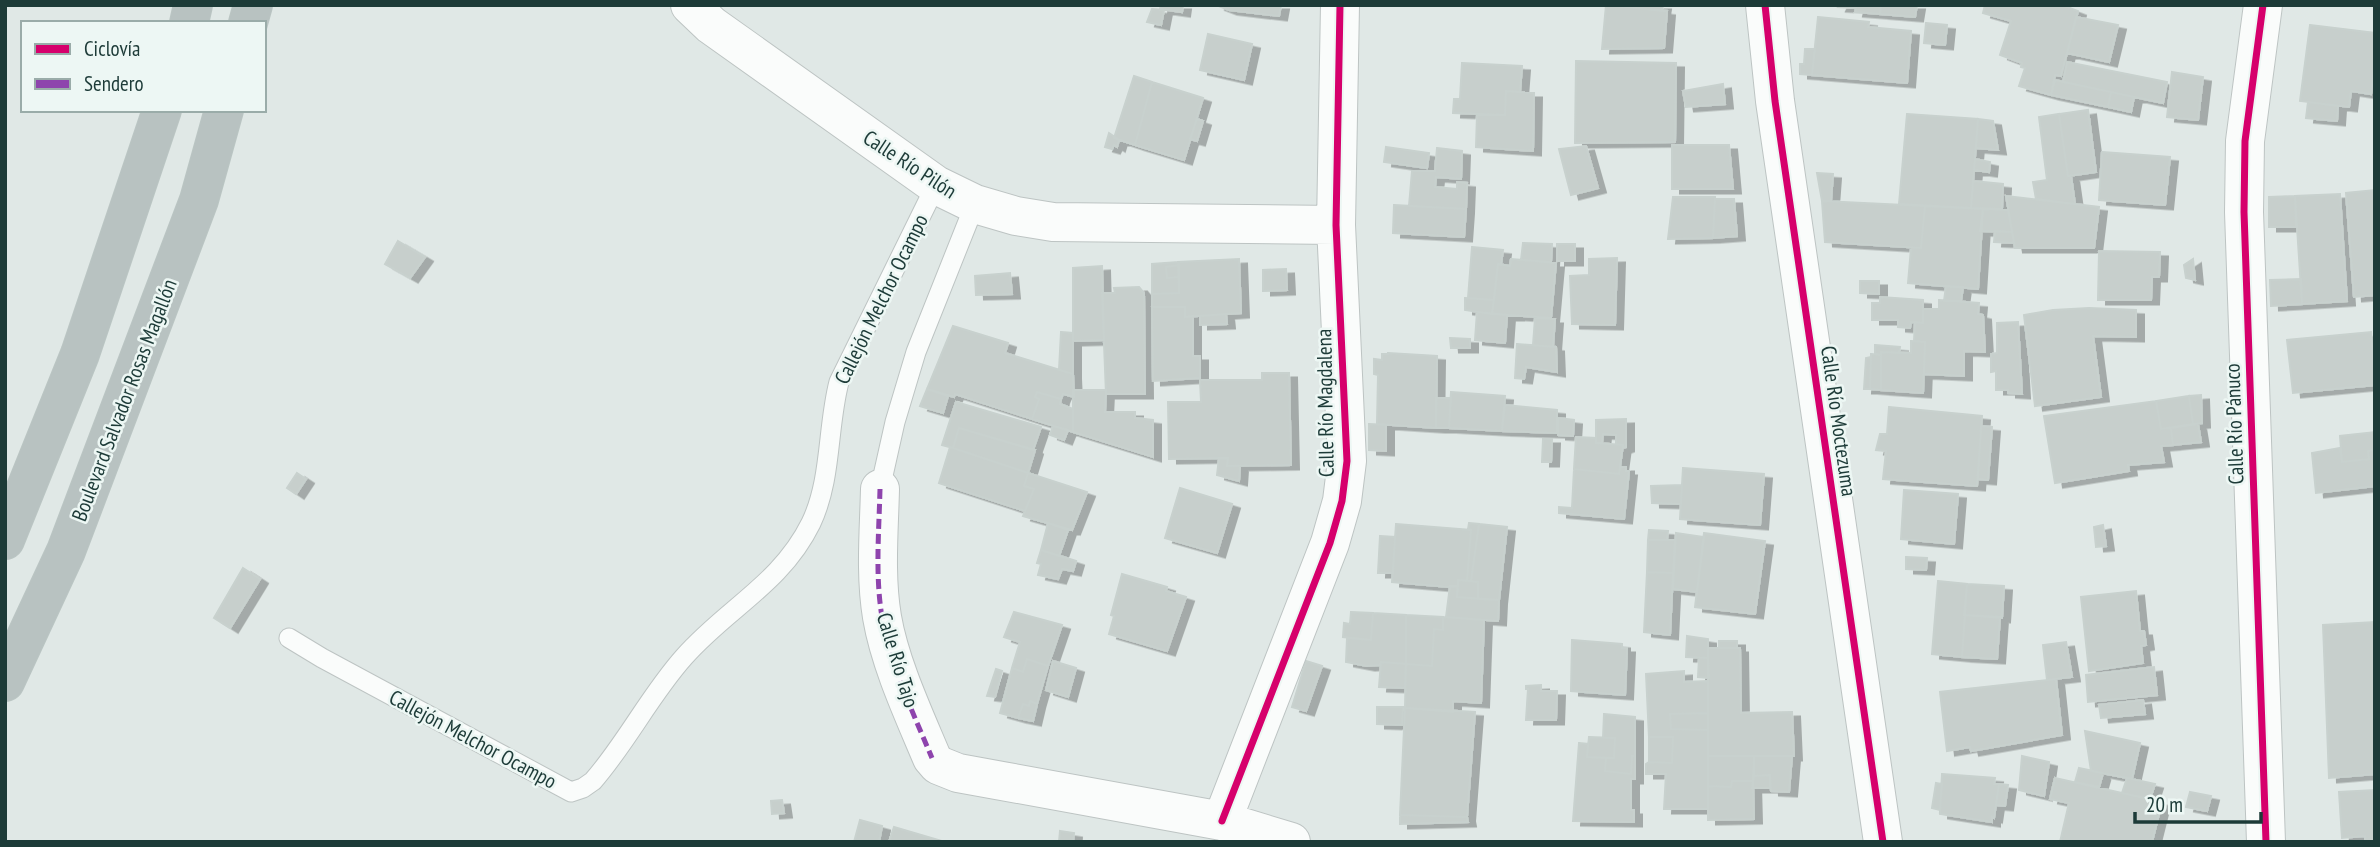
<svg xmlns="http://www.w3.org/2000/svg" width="2380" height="847" viewBox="0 0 2380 847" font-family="'PT Sans Narrow',sans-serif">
	<defs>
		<filter id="shadow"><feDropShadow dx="8" dy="4.5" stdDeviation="0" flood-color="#0004"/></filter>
	</defs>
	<rect width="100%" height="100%" fill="#e0e8e6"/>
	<path fill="#c7cfcc" stroke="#c8d1ce" stroke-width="2" filter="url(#shadow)" d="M1161 5H1183L1182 12 1160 9Z
		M1216 5H1281L1279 16 1229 10Z
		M1606 5 1667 11 1664 48 1602 49Z
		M1610 5H1663L1662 11Z
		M1839 5H1881L1880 14 1855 12 1856 8 1838 7Z
		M1881 5H1917L1915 17 1880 14Z
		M1985 5H2062L2078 11 2061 76 2055 75 2051 95 2019 86 2025 68 2021 67 2022 63 2000 55 2011 21 1983 13Z
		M1152 9 1164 10 1161 25 1147 22Z
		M1818 17 1869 22 1868 27 1911 31 1907 83 1812 75Z
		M2076 17 2118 25 2109 62 2067 53Z
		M1926 23 1947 25 1945 45 1924 43Z
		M2310 25 2375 33V63L2371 94 2351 91 2349 107 2300 101Z
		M1208 34 1252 44 1244 80 1200 70Z
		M1805 49H1815L1812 75 1800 74V64H1804Z
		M1576 61 1676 63 1675 142 1575 143Z
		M2067 62 2167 82 2163 103 2063 82Z
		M1462 63 1522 66 1520 92 1506 91 1505 115 1453 113 1454 99H1460Z
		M2172 72 2203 77 2198 120 2167 117Z
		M1134 76 1152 82 1135 145 1114 138Z
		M2055 80 2111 92 2108 107 2051 95Z
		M1152 82 1203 98 1184 160 1135 145Z
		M1723 84 1725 104 1686 107 1683 91Z
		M1506 91 1534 93 1533 151 1476 147 1477 115H1505Z
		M2111 92 2134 97 2131 112 2108 107Z
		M2308 102 2338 106 2337 121 2306 118Z
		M2088 110 2096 172 2068 176 2059 114Z
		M1907 114 1978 119 1971 208 1899 204Z
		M2059 114 2068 176H2071L2075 204 2036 199 2033 182 2047 180 2039 117Z
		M1197 119 1203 121 1197 141 1190 139Z
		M1978 119 1993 121 1998 150 1976 148Z
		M1109 133 1119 140 1117 147 1114 145 1112 149 1105 147Z
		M1672 145H1729L1733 189H1672Z
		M1586 146 1598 188 1571 195 1559 149Z
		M1386 147 1429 153 1427 168 1384 162Z
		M1437 148 1462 151 1461 179 1436 177 1435 187 1457 189V182L1467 183 1466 209 1409 206 1412 171H1435Z
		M2102 152 2170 157 2165 205 2099 200Z
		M1975 159 1990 162 1989 172 1974 170Z
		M1817 173 1833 174 1831 201H1822Z
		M1973 181 2003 184 2002 209 1971 208Z
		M2375 190V295L2354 297 2346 193Z
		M2340 194 2347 301 2302 304 2295 196Z
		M2006 196 2099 207 2094 248H2015Z
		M2295 196 2296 227H2269V197Z
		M1673 197H1715L1713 238 1668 239Z
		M1715 199H1734L1737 236 1713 238Z
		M1822 201 1925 206 1921 248 1825 242Z
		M1394 205 1466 209 1464 237 1393 233Z
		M1925 206 1983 209 1978 289 1908 283 1911 248H1921Z
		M1983 209 2008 210 2012 232 1980 231Z
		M1995 231 2012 232 2014 243 1994 242Z
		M398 241 425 257 410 278 385 264Z
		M1523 243 1552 244 1551 262 1521 260Z
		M1557 244H1575V261H1557Z
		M1472 247 1503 250 1501 265 1498 264 1494 300 1468 298Z
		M2099 251 2160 252 2159 277H2152L2151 300H2098Z
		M1617 258 1615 325 1572 324 1570 276 1589 275V259Z
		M1239 259 1241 313 1185 317V307H1152V294L1179 293 1178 262Z
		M1511 259 1556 263 1551 318 1492 314 1498 264 1510 266Z
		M2193 259 2195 280 2186 278 2184 265Z
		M1178 262 1179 265 1166 267 1167 278 1179 277V293L1152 294V264Z
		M1179 265V277L1167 278 1166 267Z
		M1102 266 1104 340 1073 341V268Z
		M1286 269 1287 290 1263 291V270Z
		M1010 273 1012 294 976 295 975 276Z
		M2301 279 2302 304 2271 306 2270 280Z
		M1860 281H1879V294L1860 293Z
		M1946 286 1963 287 1961 301H1944Z
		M1139 287 1144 293 1145 394H1106L1102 293H1115L1114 288Z
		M1880 297 1923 300V323L1911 322 1910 328 1898 327V320H1872V303H1880Z
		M1465 298 1494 300 1492 314 1465 310Z
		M1939 300 1979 303 1978 314 1983 315 1985 352 1964 351V376L1924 374 1925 342 1914 341 1915 322 1923 323V309H1939Z
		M1152 307H1185V317L1193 316V356H1200V378L1153 381Z
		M2089 308 2136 310V337L2093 336 2101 397 2035 406 2024 315 2053 310Z
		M1477 312 1507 315 1505 343 1475 340Z
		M1226 314 1227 324 1200 325V316Z
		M1535 318 1555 319 1553 347 1533 345Z
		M2018 322 2022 394 2008 393V390H1996V371L1991 372V354L1997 353V323Z
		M953 326 1008 343 1005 353 1073 374 1074 397 1063 394 1061 399 1037 392 1035 397 1039 399 1032 419 955 394 954 397 927 389Z
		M1061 332 1073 333V374L1059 370Z
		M2371 332 2375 385 2293 393 2287 340Z
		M1450 338 1470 339V348H1451Z
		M1911 341 1925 342 1923 393 1881 390V352L1911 353Z
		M1517 344 1556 347 1557 372 1526 367 1524 379 1515 378Z
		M1875 345 1900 347 1899 353 1881 352V355L1875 354Z
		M1388 353 1437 356 1436 428 1377 424 1378 375 1374 374V359L1382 360V354H1388Z
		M1871 354 1881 355V390L1870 389Z
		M1871 357 1870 389H1864L1866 358Z
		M1262 373H1289L1291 465 1227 466 1228 458 1169 459 1168 402H1201L1200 380H1262Z
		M927 389 948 396 943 413 920 406Z
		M1073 390H1106L1105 412H1135V418L1153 420V457L1073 432Z
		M1037 392 1061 399 1060 404 1073 409V432L1032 419 1039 399 1035 397Z
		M1451 392 1505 396 1502 431 1449 428Z
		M2201 395 2202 423 2193 424 2189 396Z
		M2189 396 2193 424 2161 429 2156 401Z
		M1436 398H1451L1449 428H1436Z
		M2156 401 2161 429 2171 428 2173 445 2161 446 2164 462 2128 465 2129 471 2055 483 2044 416Z
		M956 402 1041 427 1033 450 959 428 953 448 942 445Z
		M1505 405 1557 410V433L1502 431Z
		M1889 407 1982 416 1977 486 1883 479 1886 451 1876 450 1880 434H1887Z
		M1558 418 1574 420 1573 436 1558 435Z
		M1626 419V447L1623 448V445L1616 444V435L1603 434 1602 443H1596V420Z
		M1369 424 1386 425V451L1369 450Z
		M2198 424 2201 442 2173 445 2171 428Z
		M1053 426 1068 430 1064 440 1050 435Z
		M1981 426 1992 427 1988 480 1978 479Z
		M959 428 1035 450 1028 473 953 448Z
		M2375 432V450L2368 451 2369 459 2342 462 2340 436Z
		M1576 437 1596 438V443L1623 445 1619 474 1574 469Z
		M1543 439H1552L1551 462H1542Z
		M950 447 1028 473 1024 486 1034 489 1025 511 939 483Z
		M2340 448 2342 462 2369 459 2368 451 2375 450V486L2316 493 2312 453Z
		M1219 458H1228L1227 466H1240L1239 481 1217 475Z
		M1620 467H1626V471H1629L1624 519 1559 513V507L1572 508 1574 469 1619 474Z
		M1683 468 1764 474 1760 525 1680 519Z
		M297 473 306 479 296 494 287 488Z
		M1028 473 1087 492 1072 530 1023 516 1034 489 1024 486Z
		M1682 485 1681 504 1652 503 1651 486Z
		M1180 488 1232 504 1217 553 1165 538Z
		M1904 490 1958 494 1954 544 1901 539Z
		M1048 523 1068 530 1059 556 1041 550Z
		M1469 523 1479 524 1471 581H1467L1471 530 1468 529Z
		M1396 524 1471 530 1467 581 1458 580V586L1449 587 1392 582Z
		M1479 524 1507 527 1499 600 1478 599V582L1471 581Z
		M2103 525 2106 546 2096 547 2094 527Z
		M1649 530 1668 531 1667 540H1648Z
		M1676 533 1704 537 1697 592 1673 589Z
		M1704 533 1765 541 1755 614 1695 607Z
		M1380 536 1395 537 1393 573H1378Z
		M1648 540H1675L1673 573 1647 572Z
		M1041 550 1076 561 1073 571 1062 569 1058 579 1038 575 1041 564 1037 563Z
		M1906 557 1927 558 1926 570 1906 569Z
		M243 568 260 579 230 628 214 618Z
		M1647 572 1673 573 1670 635 1644 632Z
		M1122 574 1167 587 1166 591 1186 597 1167 651 1109 634 1114 616 1111 615Z
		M1458 580 1478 582V599L1457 597Z
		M1938 581 1967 584 1962 657 1932 654Z
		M1967 584 2004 586 2002 618 1964 615Z
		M1450 586H1458L1457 597 1499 600 1498 621 1446 617Z
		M2136 591 2140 631H2144L2146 645 2141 646 2143 663 2089 671 2081 597Z
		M1014 612 1062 625 1048 666 1027 659 1023 672 1012 668 1020 642 1004 637Z
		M1351 612 1373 613 1371 640 1343 637 1344 623 1350 624Z
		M1373 613 1406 615V664L1381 662 1380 665 1367 666 1346 662 1347 638 1371 640Z
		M1406 615 1443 617V630L1434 629 1432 666 1406 664Z
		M1965 615 2000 617 1997 659 1962 657Z
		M1443 617 1484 620 1481 703 1453 701V712L1405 708 1406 664 1432 666 1434 629 1443 630Z
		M2375 622V774L2329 778 2323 625Z
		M1687 636 1708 639V658L1686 657Z
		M1572 640 1622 644V648H1627L1625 695 1571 691Z
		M1719 641H1737V648H1719Z
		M2066 642 2072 677 2047 680 2043 645Z
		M1708 648H1740L1741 713 1792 712 1794 756H1708Z
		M1699 658H1708L1709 678 1698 677Z
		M1027 659 1048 666 1037 704 1030 701 1029 706 1023 704 1018 718 1000 713 1012 668 1023 672Z
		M1053 661 1076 668 1068 697 1046 690Z
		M1306 661 1322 666 1306 711 1292 707Z
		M1381 662 1406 664 1405 688 1379 687Z
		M2154 667 2157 695 2088 702 2086 675Z
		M996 669 1002 671 995 697 987 696Z
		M1684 671V682L1708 681V713L1670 714 1671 729 1708 730V809H1664L1666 774H1646V764L1649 762 1672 763 1673 737H1649L1646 674Z
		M2056 679 2062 735 1971 751 1970 747 1947 751 1940 692Z
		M1541 685V691H1557L1556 720H1526L1528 689H1526V686Z
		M2143 700 2145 714 2101 718 2099 705Z
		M1030 701 1037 704 1033 721 1018 718 1023 704 1029 706Z
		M1377 707H1403L1402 725 1377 724Z
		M1405 708 1475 712 1467 817 1400 815Z
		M1708 713V730L1671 729 1670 714Z
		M1604 714 1635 717V756H1632L1631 774 1605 771 1606 758H1614L1615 738H1603Z
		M2085 731 2140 743 2132 779 2091 771Z
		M1589 737 1615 738 1614 758 1587 757Z
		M1649 737H1673L1672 763 1649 762Z
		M1579 743 1588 744 1587 757 1606 758 1605 771 1631 774 1632 756H1635V779H1631V810H1634V822L1573 821Z
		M1708 756H1754L1753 781H1732L1731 787 1708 786Z
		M1754 756H1792L1789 792 1771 791 1770 775 1754 776Z
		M2022 756 2049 762 2044 796 2019 790Z
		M2079 768 2103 773 2099 787 2075 782Z
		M1942 774 1995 778 1994 784H1999L1994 818 1992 817V822L1940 814Z
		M1770 775V788H1752L1754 776Z
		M2055 778 2162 802 2152 842H2060L2069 803 2050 799Z
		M2127 778 2155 784 2150 799 2122 793Z
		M1732 781H1753L1754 819 1708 820V786L1731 787Z
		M1936 783 1942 784 1940 810 1932 808Z
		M1999 784 2008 785 2005 806 1996 805Z
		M2375 790V841H2365V836L2342 838 2339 792Z
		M2190 792 2211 796 2207 811 2186 807Z
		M782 800 784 813 772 814 771 801Z
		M1400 815 1467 817 1468 822 1400 824Z
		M860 820 882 826 879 842H854Z
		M894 827 945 842H889Z
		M1060 831 1074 833 1073 842H1059Z"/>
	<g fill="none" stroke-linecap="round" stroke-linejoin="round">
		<defs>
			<path id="lane" d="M880 489 895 422 916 352 975 204
				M289 638 322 658 571 792 583 788 593 781C627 742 650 695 684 657 727 608 781 584 811 523 832 479 827 428 839 382L936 185"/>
			<path id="street" d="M690 5 711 25 936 185 975 204 1016 216 1053 222 1336 225
				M1765 5 1775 101 1883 842
				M2263 5 2245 141 2244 212 2266 842
				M880 489C879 531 875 575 882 617 890 664 914 715 932 758L938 765 958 773 1222 821 1291 842
				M1222 821 1330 543 1342 501 1347 461 1336 225 1340 5"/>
			<path id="highway" d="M189 23 193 5
				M248 23 253 5
				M5 540 80 354 162 110
				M5 682 66 551 199 200 224 110"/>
		</defs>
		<use href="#lane" stroke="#bdc4c3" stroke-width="21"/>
		<use href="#street" stroke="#bdc4c3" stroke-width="40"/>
		<use href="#highway" stroke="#bac5c3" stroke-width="40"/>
		<use href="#lane" stroke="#fafcfb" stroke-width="19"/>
		<use href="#street" stroke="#fafcfb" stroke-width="38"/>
		<use href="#highway" stroke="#b8c2c1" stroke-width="38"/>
		<path stroke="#8e44ad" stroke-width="5" stroke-dasharray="10 5" stroke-linecap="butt" d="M880 489C879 531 875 575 882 617 890 664 914 715 932 758"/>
		<defs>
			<path id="cycleway" d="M1765 5 1775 101 1883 842
				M2263 5 2245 141 2244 212 2266 842
				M1222 821 1330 543 1342 501 1347 461 1336 225 1340 5"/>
		</defs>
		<use href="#cycleway" stroke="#edf7f4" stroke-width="11"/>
		<use href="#cycleway" stroke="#d6006c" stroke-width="7"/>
	</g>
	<g text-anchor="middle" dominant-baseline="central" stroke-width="5" stroke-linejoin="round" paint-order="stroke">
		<g font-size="21" fill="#1d3b38" stroke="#edf7f4">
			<text transform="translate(910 164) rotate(33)">Calle Río Pilón</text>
			<text transform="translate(881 299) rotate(-64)">Callejón Melchor Ocampo</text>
			<text transform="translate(124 400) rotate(-69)">Boulevard Salvador Rosas Magallón</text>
			<text transform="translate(1325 403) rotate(-91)">Calle Río Magdalena</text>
			<text transform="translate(1839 421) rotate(82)">Calle Río Moctezuma</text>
			<text transform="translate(2234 424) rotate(-92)">Calle Río Pánuco</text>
			<text transform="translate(898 660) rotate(73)">Calle Río Tajo</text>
			<text transform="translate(473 739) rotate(28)">Callejón Melchor Ocampo</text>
		</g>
	</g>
	<rect width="2380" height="847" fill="none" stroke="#1d3b38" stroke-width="14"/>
	<rect x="21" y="21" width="245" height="91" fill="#edf7f4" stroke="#9aaca9" stroke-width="2"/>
	<rect x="35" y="44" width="35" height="10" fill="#d6006c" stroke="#9aaca9" stroke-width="2"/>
	<text x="84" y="56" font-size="21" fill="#1d3b38">Ciclovía</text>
	<rect x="35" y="79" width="35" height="10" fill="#8e44ad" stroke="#9aaca9" stroke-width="2"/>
	<text x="84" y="91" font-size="21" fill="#1d3b38">Sendero</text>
	<path d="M2135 812v10h126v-10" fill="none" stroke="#1d3b38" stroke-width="3.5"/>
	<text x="2146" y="812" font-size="21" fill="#1d3b38" stroke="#edf7f4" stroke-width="5" paint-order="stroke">20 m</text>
</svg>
